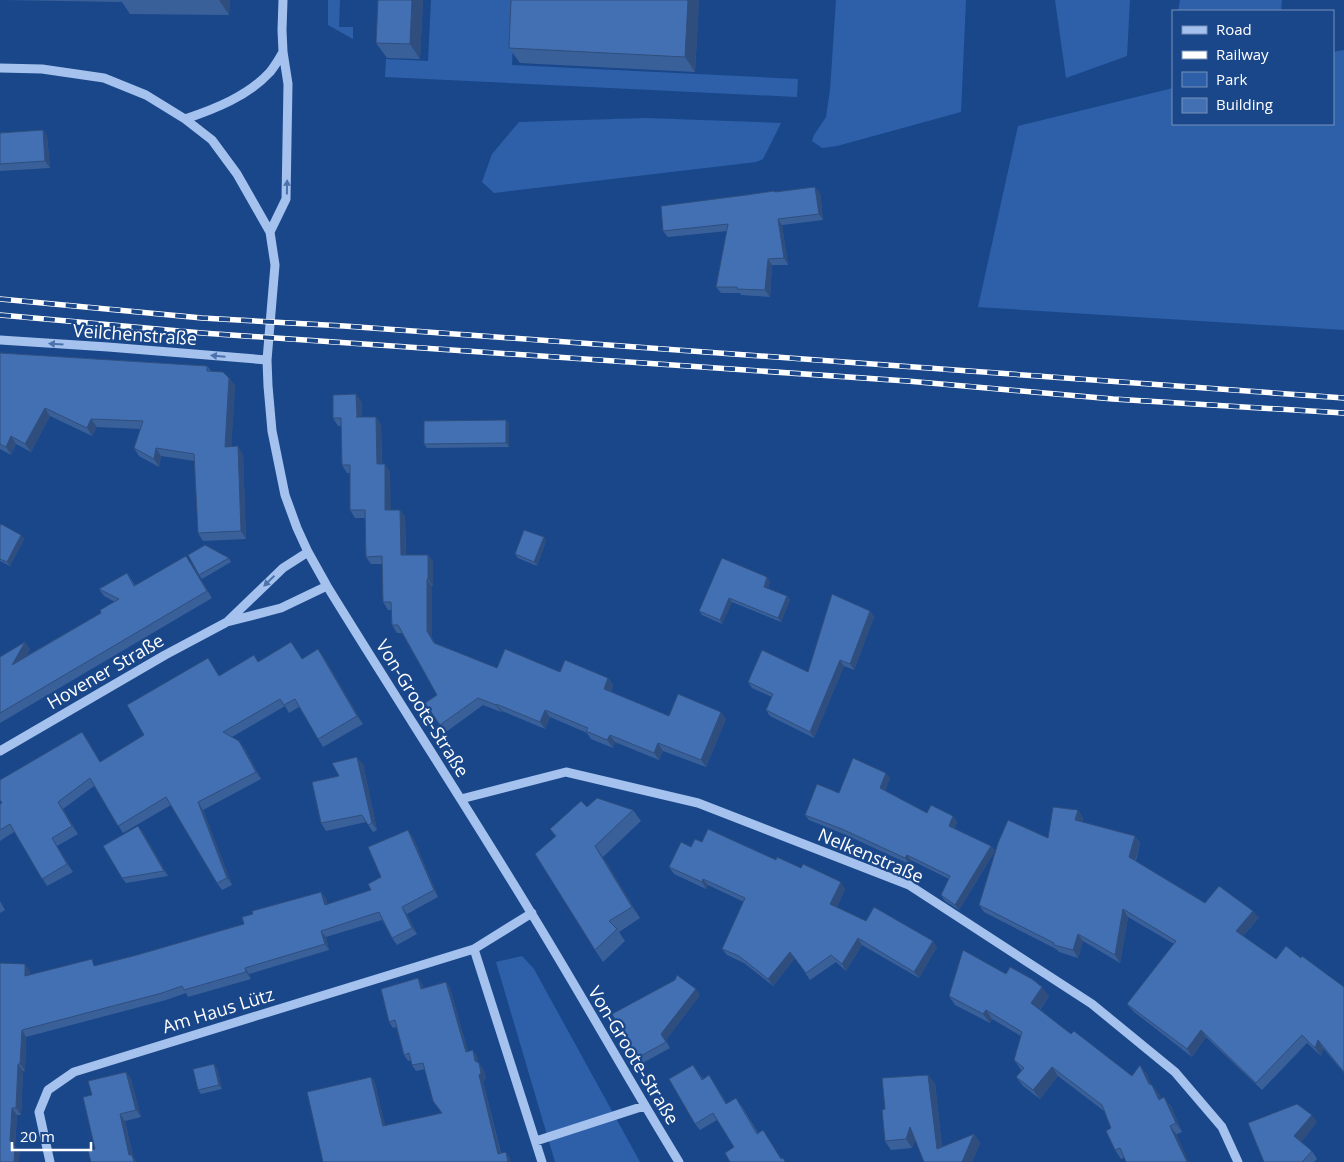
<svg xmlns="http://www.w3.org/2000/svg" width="1344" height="1162" viewBox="0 0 1344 1162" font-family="'Open Sans',sans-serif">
	<rect width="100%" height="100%" fill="#1a478a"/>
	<path fill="#2d60a9" d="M328 0H340L339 27H353V39L328 25Z
		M431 0H515L512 65 798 79 797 97 385 77 386 59 428 61Z
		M836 0H966L961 112 837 146 822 148 812 141 814 135 826 117 830 90Z
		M1055 0H1130L1127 56 1066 78Z
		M1180 0H1282L1281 11H1178Z
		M1344 50V330L978 307 1018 126 1173 88V124H1333V52Z
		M646 118 781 123 763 159 756 162 494 193 482 182 492 154 519 122Z
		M522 956 534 969 640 1162H555L496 962Z"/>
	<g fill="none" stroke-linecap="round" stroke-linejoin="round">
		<path stroke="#a4c2ed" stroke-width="9" d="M0 68 42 69 104 78 146 95 185 119 212 140 237 174 270 232 275 265 267 360 268 386 272 431 285 495 297 528 308 552 327 586C394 695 464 802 530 911 581 994 628 1079 679 1162
			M185 119C215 109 248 96 270 72 275 66 279 59 283 52
			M270 232 286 199 288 84 283 52 282 30 283 0
			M0 340 108 347 267 360
			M227 622 283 568 308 552
			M0 751 165 655 227 622 281 608 327 586
			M461 799 566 772 698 803 909 885 1092 1004 1175 1072 1222 1127 1238 1162
			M474 949 542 1162
			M536 1141 644 1106
			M50 1162 39 1112 48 1090 74 1072 474 949 532 913"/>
		<defs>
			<path id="rail" d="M0 299 202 318 344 326 1344 398
				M0 315 202 333 907 381 1113 399 1344 413"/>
		</defs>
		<use href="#rail" stroke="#fff" stroke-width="5.5"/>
		<use href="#rail" stroke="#1a478a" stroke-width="4" stroke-dasharray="11" stroke-linecap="butt"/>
	</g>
	<path fill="#3a609a" d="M3 0H230L229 15 130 14 122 2Z
		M378 0H423L420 59 387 58 376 43Z
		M511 0H699L695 72 520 63 509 48Z
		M43 130 47 136 50 168 0 171V133Z
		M774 191 776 192 820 193 823 220 782 225 788 265H772L770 297 741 295 740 293H721L716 287 727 231 668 237 663 231 746 195Z
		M0 353 207 366 211 371 229 378 235 386 231 447 243 454 246 539 203 541 198 533 195 461 161 456 159 467 139 456 134 448 141 429 97 427 92 436 50 416 31 452 16 444 11 455 0 449Z
		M362 402V417H376L381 425 382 464 390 471V510H400L405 517 406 555H428L433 562V586H432V638L435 643 497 668 560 672 608 678 613 685 611 692 669 716 726 719 706 767 663 751 659 760 615 742 613 748 591 739 587 733 550 717 545 729 502 711 501 712 483 705 446 732 425 703 437 695 402 633H397L392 625V610H388L383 602 382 564H371L366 557 365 518H355L350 510V473H347L342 465 341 426H338L333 418Z
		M506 420 509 424V447L427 448 424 444Z
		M0 526 21 535 24 539 10 566 0 561Z
		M546 541 537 566 518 558 515 554Z
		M229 558 231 562 202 579 199 575Z
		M191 563 212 598 0 723V657L25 642 30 649 26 656 101 613 115 602 104 596 99 589 127 573 135 585Z
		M770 581 768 588 787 596 790 600 781 622 732 602 722 624 702 615 699 611Z
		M870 611 874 617 854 670 844 666 814 738 770 716 766 710 772 697 752 688 748 682 808 672Z
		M318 649 323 656 363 724 323 747 299 707 289 713 285 706 232 737 245 749 261 779 203 810 232 885 222 890 217 883 171 805 123 833 94 786 63 809 78 834 57 846 73 872 47 886 14 832 0 841V804L87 739 100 762 144 735 208 658 219 676 258 662 297 650 302 659Z
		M363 764 377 830 373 832 366 822 326 831 321 823 339 776Z
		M890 778 885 791 927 813 953 816 957 822 954 829 991 846 995 851 959 910 945 901 941 895 949 879 911 860 909 864 846 835 809 820 805 815 839 793Z
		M587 807 633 810 641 821 603 857 640 918 619 932 625 941 603 962 595 950 555 836 550 829Z
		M1078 810 1083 818 1082 822 1135 836 1140 843 1136 861 1205 903 1253 911 1259 918 1243 936 1276 959 1301 958 1344 987V1073L1323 1048 1321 1056 1307 1043 1262 1090 1206 1037 1192 1057 1133 1011 1127 1004 1174 944 1128 917 1120 963 1083 941 1078 958 1059 952 1056 949 984 912 979 905 1048 838Z
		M138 826 142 831 168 876 126 883 122 878Z
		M413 837 438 897 407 914 417 934 397 945 392 938 382 920 326 937 329 950 249 974 251 979 188 997 186 993 166 1000 26 1037 25 1071H23L21 1115H17L15 1146 20 1153 0 1162 30 971V975L97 965 137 955 244 924 326 898 327 904 371 890Z
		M702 842 776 860 845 889 837 907 866 921 937 947 919 978 862 945 846 971 836 962 810 980 795 958 773 986 744 963 727 955 722 949 744 902 708 885 706 889 674 874 669 867 691 847Z
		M0 901 5 910 0 913Z
		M1006 974 1049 996 1040 1010 1071 1034 1132 1076 1147 1074 1151 1085 1159 1094 1161 1099 1171 1106 1182 1132 1121 1159 1115 1150 1111 1128 1104 1111 1058 1076 1040 1099 1023 1086 1016 1077 1022 1071 1014 1060 1021 1036 992 1019 990 1023 955 1005 949 996Z
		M418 978 422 984 423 988 446 982 450 988 468 1052 477 1056 478 1063 483 1069 486 1078 483 1081 501 1153 510 1158 323 1162 371 1077 375 1083 385 1126 441 1113 425 1069 416 1071 412 1065 411 1060 408 1061 404 1055 396 1027 393 1028 389 1022Z
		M700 995 666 1040 670 1048 641 1064 637 1058Z
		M693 1065 703 1079 709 1075 727 1104 741 1105 758 1133 763 1130 781 1159 786 1162 734 1147 717 1120 700 1130 695 1124Z
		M217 1068 222 1089 201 1094 198 1090Z
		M126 1072 131 1079 141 1117 125 1121 133 1156 95 1149 92 1095Z
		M935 1083 942 1147 974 1134 980 1143 972 1162 915 1140 912 1148 891 1150 885 1141V1109Z
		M1317 1122 1301 1142 1312 1151 1317 1159 1314 1162H1264Z"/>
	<path fill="#2f4e7d" d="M219 0H230L229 15Z
		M412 0H423L420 59 410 44Z
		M688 0H699L695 72 685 57Z
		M43 130 47 136 50 168 45 161Z
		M815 187 820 193 823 220 819 214Z
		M778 219 782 225 788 265 784 258Z
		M768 259 772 265 770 297 765 290Z
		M229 378 235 386 231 455 225 447Z
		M356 394 362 402V425L357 417Z
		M45 408 50 416 31 452 25 444Z
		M376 417 381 425 382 471 377 464Z
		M91 419 97 427 92 436 87 428Z
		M506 420 509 424V447L506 443Z
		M11 436 16 444 11 455 6 447Z
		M238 446 243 454 246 539 241 531Z
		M156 448 161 456 159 467 154 459Z
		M385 464 390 471 391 517 385 510Z
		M400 510 405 517 406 563 401 555Z
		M21 535 24 539 10 566 7 562Z
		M544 537 546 541 537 566 534 562Z
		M428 555 433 562V586L428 579Z
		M186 556 191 563 212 598 207 591Z
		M767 577 770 581 767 591 764 587Z
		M427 579 432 586V638L439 650 427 631Z
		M787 596 790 600 781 622 778 618Z
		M729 598 732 602 722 624 720 620Z
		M870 611 874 617 854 670 850 664Z
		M25 642 30 649 17 672 12 665Z
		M318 649 323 656 363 724 357 716Z
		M840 660 844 666 814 738 810 732Z
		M608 678 613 685 609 696 604 689Z
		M496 704 502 711 501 712 496 705Z
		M545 710 550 717 545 729 540 722Z
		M721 712 726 719 706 767 701 760Z
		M82 732 87 739 105 769 100 762Z
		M610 735 615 742 613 748 607 740Z
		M239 741 245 749 261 779 256 772Z
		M658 743 663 751 659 760 654 753Z
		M357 757 363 764 377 830 372 823Z
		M886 773 890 778 884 794 880 788Z
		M58 802 63 809 78 834 72 826Z
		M198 802 203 810 232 885 227 878Z
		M1078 810 1083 818 1081 827 1075 820Z
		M953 816 957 822 953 832 949 826Z
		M138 826 142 831 168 876 164 871Z
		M408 830 413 837 438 897 434 890Z
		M1135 836 1140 843 1134 864 1129 857Z
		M52 838 57 846 73 872 67 864Z
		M595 846 603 857 640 918 632 907Z
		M991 846 995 851 959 910 955 905Z
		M907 855 911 860 909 864 905 858Z
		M703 879 708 885 706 889 702 882Z
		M841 882 845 889 835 911 830 904Z
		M321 892 326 898 330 911 325 905Z
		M402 907 407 914 417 934 412 928Z
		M1123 909 1128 917 1120 963 1115 955Z
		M1253 911 1259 918 1241 938 1236 931Z
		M321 931 326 937 329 950 325 944Z
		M1078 934 1083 941 1078 958 1073 950Z
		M858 938 862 945 846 971 842 964Z
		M933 941 937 947 919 978 914 972Z
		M790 952 795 958 773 986 768 979Z
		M25 964 30 971V983L25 976Z
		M245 968 249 974 251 979 246 972Z
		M418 978 422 984 425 995 421 989Z
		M446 982 450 988 470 1058 466 1052Z
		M1042 987 1049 996 1038 1012 1031 1003Z
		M696 989 700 995 666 1040 670 1048 661 1034Z
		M986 1010 992 1019 990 1023 983 1014Z
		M22 1030 26 1037 25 1071 20 1064Z
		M1201 1030 1206 1037 1192 1057 1187 1049Z
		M1318 1040 1323 1048 1321 1056 1315 1048Z
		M473 1050 477 1056 479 1066 475 1061Z
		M479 1063 483 1069 486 1078 483 1081 502 1160 498 1154 479 1075Z
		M18 1064 23 1071 21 1115 16 1108Z
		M214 1064 217 1068 222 1089 219 1085Z
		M1140 1065 1147 1074 1155 1093 1149 1084Z
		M1052 1067 1058 1076 1040 1099 1033 1090Z
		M126 1072 131 1079 141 1117 136 1110Z
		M928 1075 935 1083 943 1158 937 1149Z
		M371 1077 375 1083 387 1132 383 1126Z
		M1152 1085 1159 1094 1165 1109 1159 1100Z
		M1164 1097 1171 1106 1182 1132 1176 1123Z
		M12 1108 17 1115 15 1146 20 1153 19 1162H14L10 1141Z
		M120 1114 125 1121 133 1156 137 1162H134L129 1155Z
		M1312 1115 1317 1122 1300 1144 1294 1136Z
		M1170 1126 1177 1135 1189 1162H1187Z
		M910 1127 916 1136 912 1148 906 1139Z
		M974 1134 980 1143 972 1162H962Z
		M506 1152 510 1158 511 1162H508Z"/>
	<path fill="#4370b3" stroke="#2f4e7d" d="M378 0H412L410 44 376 43Z
		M511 0H688L685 57 509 48Z
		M43 130 45 161 0 164V133Z
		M815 187 819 214 778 219 784 258 768 259 765 290 737 289V287H716L728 224 663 231 661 206 746 195 774 191 775 192Z
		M0 353 207 366V371L223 372 229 378 225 447 238 446 241 531 198 533 194 454 156 448 154 459 134 448 143 421 91 419 87 428 45 408 25 444 11 436 6 447 0 444Z
		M356 394 357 417H356H376L377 464H385V510H400L401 555H428V579H427V631L434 643 497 668 505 649 560 672 565 660 608 678 604 689 669 716 678 694 721 712 701 760 658 743 654 753 610 735 607 740 586 731 588 728 545 710 540 722 496 704V705L478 698 440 725 425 703 437 695 398 625H392L391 602H383L382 556 366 557 365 510H350V465H342L341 418H333V395Z
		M506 420V443L424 444V421Z
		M1 524 21 535 7 562 0 559V526Z
		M524 530 544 537 534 562 515 554Z
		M205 545 229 558 199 575 188 555Z
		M186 556 207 591 0 713V657L25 642 12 665 101 613 100 610 119 599 99 589 127 573 134 586Z
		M722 558 767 577 764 587 787 596 778 618 729 598 720 620 699 611Z
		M832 594 870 611 850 664 840 660 810 732 766 710 773 694 748 682 762 650 808 672Z
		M291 642 302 659 318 649 357 716 318 739 295 699 284 705 280 699 223 732 239 741 256 772 198 802 227 878 217 883 166 797 118 826 90 778 58 802 72 826 52 838 67 864 42 879 10 824 0 830V804L2 803 0 800V780L82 732 100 762 144 735 127 705 208 658 219 676 254 655 258 662Z
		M357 757 372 823 368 825 362 815 321 823 312 782 339 776 332 763Z
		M853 758 886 773 880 788 927 813 931 805 953 816 949 826 991 846 955 905 941 895 950 876 907 855 905 858 842 829 805 815 817 784 839 793Z
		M597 798 633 810 595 846 632 907 609 921 617 929 595 950 535 854 556 836 550 829 581 801 587 807Z
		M1053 807 1078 810 1075 820 1135 836 1129 857 1205 903 1219 886 1253 911 1236 931 1276 959 1286 946 1301 958 1302 956 1344 987V1072L1318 1040 1315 1048 1302 1035 1256 1083 1201 1030 1187 1049 1127 1004 1176 941 1123 909 1115 955 1078 934 1073 950 1054 945V943L979 905 998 843 1008 820 1048 838Z
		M138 826 164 871 122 878 103 846Z
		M708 829 776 860 777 857 801 868 803 864 841 882 830 904 866 921 874 907 933 941 914 972 858 938 842 964 831 955 806 973 790 952 768 979 739 956 722 949 745 898 703 879 702 882 669 867 681 842 691 847 695 839 702 842Z
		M408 830 434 890 402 907 412 928 392 938 379 912 321 931 325 944 245 968 246 972 184 990 182 986 162 993 22 1030 20 1064H18L16 1108H12L10 1141 15 1146 14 1162H0V963L25 964V976L92 959 94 966 137 955 244 924 242 917 253 914 252 911 321 892 325 905 371 890 368 884 381 877 368 847Z
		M963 950 1006 974 1010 967 1032 979 1042 987 1031 1003 1071 1034 1074 1031 1132 1076 1140 1065 1149 1084 1152 1085 1159 1100 1164 1097 1176 1123 1170 1126 1187 1162H1126L1120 1148 1115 1150 1106 1131 1111 1128 1102 1105 1052 1067 1033 1090 1016 1077 1024 1068 1014 1060 1022 1032 986 1010 983 1014 949 996Z
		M677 975 696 989 661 1034 666 1042 637 1058 612 1014 675 980Z
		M418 978 421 989 446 982 466 1052 473 1050 475 1061 479 1063 481 1073 479 1075 498 1154 506 1152 508 1162H323L307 1092 371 1077 383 1126 442 1113 433 1101 423 1063 412 1065 409 1053 404 1055 395 1020 389 1022 381 989Z
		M214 1064 219 1085 198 1090 193 1069Z
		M693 1065 702 1080 709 1075 726 1104 736 1098 757 1134 763 1130 781 1159 783 1158 785 1162H730L725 1153 734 1147 713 1113 695 1124 669 1079Z
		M126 1072 136 1110 120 1114 129 1155H132L134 1162H91L88 1151 95 1149 83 1097 92 1095 88 1081Z
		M928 1075 937 1149 974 1134 962 1162H924L910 1127 906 1139 885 1141 882 1110 885 1109 882 1078Z
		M1297 1104 1312 1115 1294 1136 1312 1151 1302 1162H1264L1248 1123Z"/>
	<defs><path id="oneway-solid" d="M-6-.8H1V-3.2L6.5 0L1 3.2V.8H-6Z" transform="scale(1.25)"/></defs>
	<g fill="#4a72ad">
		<use href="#oneway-solid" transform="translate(287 187) rotate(-89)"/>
		<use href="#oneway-solid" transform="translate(56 344) rotate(-176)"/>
		<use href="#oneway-solid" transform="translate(218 356) rotate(-175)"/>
		<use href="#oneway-solid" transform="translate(269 581) rotate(136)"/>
	</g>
	<g text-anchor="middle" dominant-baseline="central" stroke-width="4.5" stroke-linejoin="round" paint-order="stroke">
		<g font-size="18" fill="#fff" stroke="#1a478a">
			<text transform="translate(135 334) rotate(4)">Veilchenstraße</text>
			<text transform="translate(105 671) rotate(-30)">Hovener Straße</text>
			<text transform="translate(423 708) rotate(58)">Von-Groote-Straße</text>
			<text transform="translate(871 855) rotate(23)">Nelkenstraße</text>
			<text transform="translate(218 1010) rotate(-17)">Am Haus Lütz</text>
			<text transform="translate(634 1055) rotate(59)">Von-Groote-Straße</text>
		</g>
	</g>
	<rect x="1172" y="10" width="162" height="115" fill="#1a478a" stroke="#7691b9"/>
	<rect x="1182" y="26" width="25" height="8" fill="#a4c2ed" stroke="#7691b9"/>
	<text x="1216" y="35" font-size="15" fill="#ffffff">Road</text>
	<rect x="1182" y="51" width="25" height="8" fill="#ffffff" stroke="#7691b9"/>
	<text x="1216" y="60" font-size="15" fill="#ffffff">Railway</text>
	<rect x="1182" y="72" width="25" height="15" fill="#2d60a9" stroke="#7691b9"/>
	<text x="1216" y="85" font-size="15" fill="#ffffff">Park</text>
	<rect x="1182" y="98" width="25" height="15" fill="#4370b3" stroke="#7691b9"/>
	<text x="1216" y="110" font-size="15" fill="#ffffff">Building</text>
	<path d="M12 1142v8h79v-8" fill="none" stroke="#ffffff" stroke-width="2.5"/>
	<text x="20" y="1142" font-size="15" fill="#ffffff" stroke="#1a478a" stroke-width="4" paint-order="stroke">20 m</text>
</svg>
